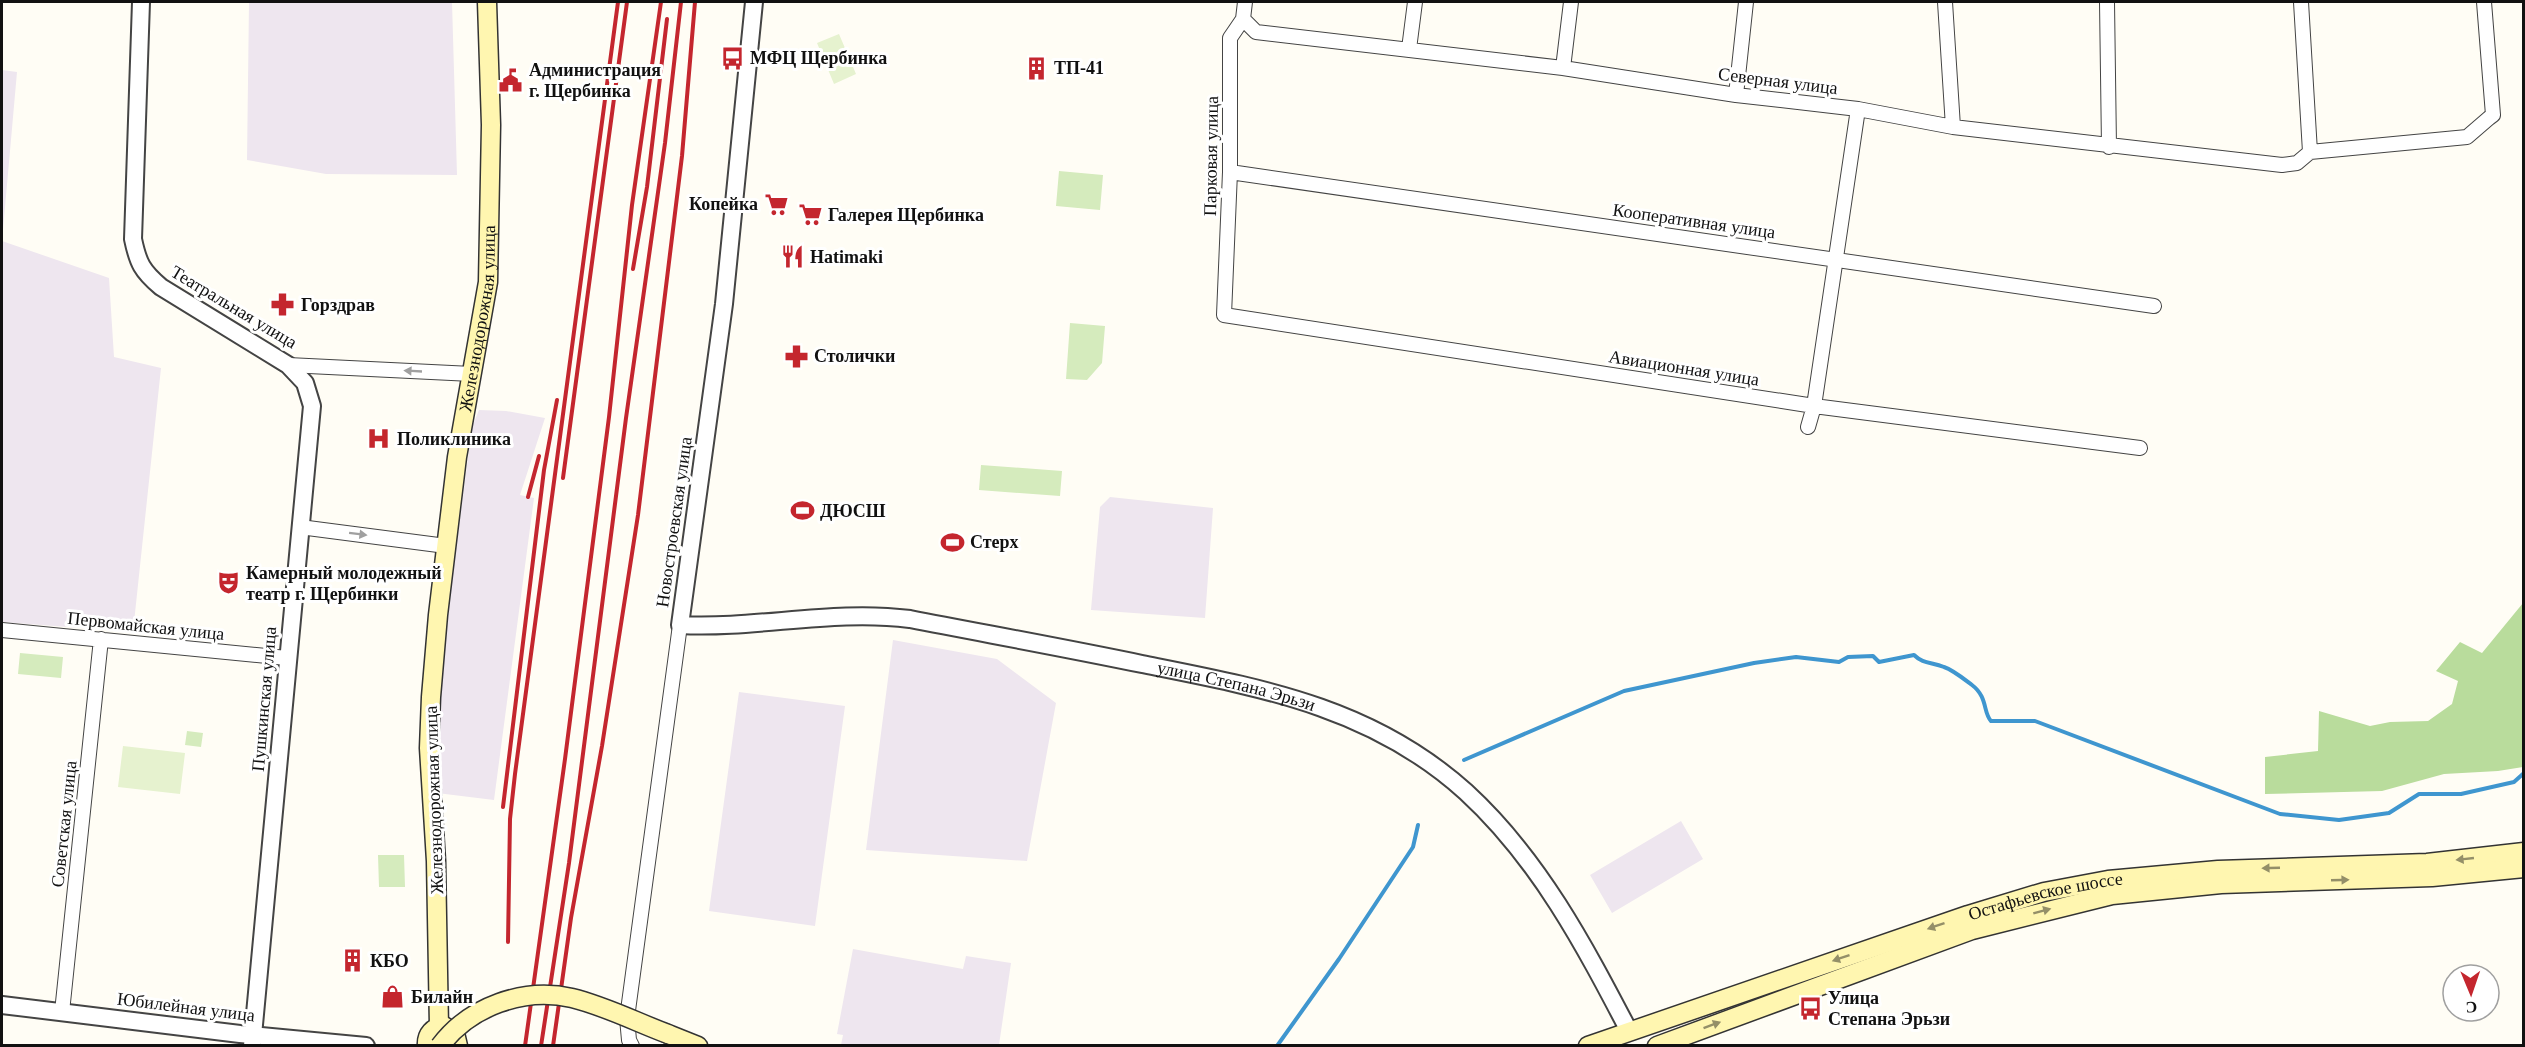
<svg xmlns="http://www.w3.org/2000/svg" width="2525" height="1047" viewBox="0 0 2525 1047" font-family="Georgia,serif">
	<rect width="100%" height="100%" fill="#fffdf5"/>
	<path fill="#eee6ef" d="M249 2H452L457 175 326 174 247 160Z
		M2 70 17 72 2 241 109 278 114 357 161 368 133 632 2 622Z
		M479 410 506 411 545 418 520 495 534 498 494 800 437 793 436 702 472 427Z
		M1110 497 1213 508 1205 618 1091 610 1100 507Z
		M893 640 997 659 1056 703 1027 861 866 850Z
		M739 692 845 706 815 926 709 911Z
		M1681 821 1703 859 1612 913 1590 875Z
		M853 949 963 969 966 956 1011 963 999 1045H841L843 1035 837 1034Z"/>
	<path fill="#d5ebbd" d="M1059 171 1103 175 1100 210 1056 206Z
		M1070 323 1105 326 1102 363 1087 380 1066 379Z
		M981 465 1062 471 1060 496 979 490Z
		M20 653 63 657 61 678 18 674Z
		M187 731 203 733 201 747 185 745Z
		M404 855 405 887H379L378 855Z"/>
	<path fill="#b9dc9c" d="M2523 603V767L2498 771 2444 774 2382 791 2265 794V757L2318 751 2319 711 2370 726 2390 722 2428 721 2452 704 2458 681 2436 671 2460 642 2482 653Z"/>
	<path fill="#e6f2cf" d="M839 34 856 74 834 84 817 43Z
		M123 746 185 753 180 794 118 787Z"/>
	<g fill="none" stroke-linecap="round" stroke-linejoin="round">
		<path stroke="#3f96cf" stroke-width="4" d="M1464 760 1624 691 1754 663 1796 657 1839 662 1848 657 1873 656 1879 662 1914 655C1923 664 1932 662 1944 667 1953 670 1964 679 1972 685 1988 697 1983 713 1991 721H2035L2280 814 2339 820 2389 813 2419 794H2461L2514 782 2524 773
			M1277 1046 1339 959 1413 847 1418 825"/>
		<defs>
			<path id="minor" d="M1245 2 1243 19 1230 38V172L1224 315 1814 406 2140 448
				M1945 2 1953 127
				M2107 2 2109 147
				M2301 2 2310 152
				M1243 19 1256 32 1563 68 1736 95 1858 109 1953 127 2282 165 2297 163 2310 152
				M1409 49 1415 2
				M1563 68 1571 2
				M1736 95 1746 2
				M2310 152 2467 137 2489 118 2493 115 2484 2
				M1230 172 2154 306
				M288 365 472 374
				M1808 427 1814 406 1858 109
				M300 527 446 546
				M2 630 287 658
				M62 1012 101 639
				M632 1046 629 1040 627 1018 680 625"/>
			<g id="tertiary">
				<path d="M141 2 133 239C138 263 142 271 161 287L288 365 305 383 312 406 252 1046"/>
				<path id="s1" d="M754 2 724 304 680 625C757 629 833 609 910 619 987 634 1065 648 1142 664 1262 688 1372 707 1466 792 1539 859 1584 945 1629 1031"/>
				<path d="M2 1005 240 1034 366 1046"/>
			</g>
			<g id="secondary">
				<path id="s2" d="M439 1027 436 861 429 748 431 697 438 615 457 457 488 282 491 125 487 2"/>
				<path d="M668 1034 698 1046"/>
				<path d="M427 1046C426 1034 433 1027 444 1026L455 1033 458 1046"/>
				<path id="s3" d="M1588 1046 1968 915 2044 892 2108 880 2218 870 2427 863 2524 852"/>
				<path d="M1657 1046 1972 930 2112 895 2221 884 2432 877 2524 868"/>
			</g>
		</defs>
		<use href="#minor" stroke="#444" stroke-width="16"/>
		<use href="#tertiary" stroke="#444" stroke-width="20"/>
		<use href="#secondary" stroke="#333" stroke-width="21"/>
		<use href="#minor" stroke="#fff" stroke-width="14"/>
		<use href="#tertiary" stroke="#fff" stroke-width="16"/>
		<use href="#secondary" stroke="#fff6b0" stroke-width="18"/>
		<path stroke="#c4262e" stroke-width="4" d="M633 269 647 187 667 19
			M563 478 627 2
			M528 497 539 456
			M503 807 544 470 557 400
			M508 942 510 819 515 774 618 2
			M525 1046 565 759 609 417 632 205 661 2
			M541 1046 569 863 626 418 665 143 681 2
			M553 1046 571 918 602 746 638 515 682 156 695 2"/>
		<defs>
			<path id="secondary-bridge" d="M440 1046C470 1006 524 987 572 998 605 1006 636 1022 668 1034"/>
		</defs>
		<use href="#secondary-bridge" stroke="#333" stroke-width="21" stroke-linecap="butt"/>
		<use href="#secondary-bridge" stroke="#fff6b0" stroke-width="18"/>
	</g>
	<defs><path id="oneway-solid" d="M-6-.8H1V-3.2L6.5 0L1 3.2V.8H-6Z" transform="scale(1.5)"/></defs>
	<g fill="#a0a0a0">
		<use href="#oneway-solid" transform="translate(413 371) rotate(-177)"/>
		<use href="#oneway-solid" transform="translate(358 534) rotate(7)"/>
	</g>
	<g fill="#948f68">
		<use href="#oneway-solid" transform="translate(2465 859) rotate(174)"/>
		<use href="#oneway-solid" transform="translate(2271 868) rotate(178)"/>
		<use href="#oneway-solid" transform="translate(2340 880) rotate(-2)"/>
		<use href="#oneway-solid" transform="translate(2042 911) rotate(-15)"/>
		<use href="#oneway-solid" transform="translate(1936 926) rotate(161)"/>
		<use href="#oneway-solid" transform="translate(1841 958) rotate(161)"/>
		<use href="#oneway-solid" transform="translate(1712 1025) rotate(-20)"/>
	</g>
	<defs>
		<symbol id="bus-bare" viewBox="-9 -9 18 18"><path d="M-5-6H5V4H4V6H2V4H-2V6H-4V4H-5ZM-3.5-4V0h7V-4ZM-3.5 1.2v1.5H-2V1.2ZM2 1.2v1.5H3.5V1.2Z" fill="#c4262e" stroke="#fff" stroke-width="2.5" paint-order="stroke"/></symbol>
		<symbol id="building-bare" viewBox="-9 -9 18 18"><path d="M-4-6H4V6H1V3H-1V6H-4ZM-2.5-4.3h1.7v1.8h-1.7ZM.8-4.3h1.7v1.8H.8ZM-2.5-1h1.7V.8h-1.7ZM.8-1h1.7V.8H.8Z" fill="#c4262e" stroke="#fff" stroke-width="2.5" paint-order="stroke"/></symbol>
		<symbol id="civic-bare" viewBox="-9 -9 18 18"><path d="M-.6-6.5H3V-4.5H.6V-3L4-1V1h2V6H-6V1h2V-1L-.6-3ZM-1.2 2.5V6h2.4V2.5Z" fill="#c4262e" stroke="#fff" stroke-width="2.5" paint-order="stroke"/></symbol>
		<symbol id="supermarket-bare" viewBox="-9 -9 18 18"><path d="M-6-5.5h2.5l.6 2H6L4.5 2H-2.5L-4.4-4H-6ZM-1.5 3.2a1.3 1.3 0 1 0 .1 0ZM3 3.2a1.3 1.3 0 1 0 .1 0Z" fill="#c4262e" stroke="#fff" stroke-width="2.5" paint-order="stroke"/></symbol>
		<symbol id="restaurant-bare" viewBox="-9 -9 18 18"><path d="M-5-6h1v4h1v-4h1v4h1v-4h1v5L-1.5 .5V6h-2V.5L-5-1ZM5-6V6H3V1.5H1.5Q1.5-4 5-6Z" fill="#c4262e" stroke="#fff" stroke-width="2.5" paint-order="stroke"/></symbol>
		<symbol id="pharmacy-bare" viewBox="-9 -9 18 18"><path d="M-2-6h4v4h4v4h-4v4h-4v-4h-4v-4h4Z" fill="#c4262e" stroke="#fff" stroke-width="2.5" paint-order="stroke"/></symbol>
		<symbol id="hospital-bare" viewBox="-9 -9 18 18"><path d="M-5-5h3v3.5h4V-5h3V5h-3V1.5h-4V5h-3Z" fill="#c4262e" stroke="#fff" stroke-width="2.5" paint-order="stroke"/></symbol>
		<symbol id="stadium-bare" viewBox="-9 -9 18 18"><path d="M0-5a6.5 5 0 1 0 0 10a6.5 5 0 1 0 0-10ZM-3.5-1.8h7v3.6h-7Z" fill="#c4262e" stroke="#fff" stroke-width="2.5" paint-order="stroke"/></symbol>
		<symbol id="theatre-bare" viewBox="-9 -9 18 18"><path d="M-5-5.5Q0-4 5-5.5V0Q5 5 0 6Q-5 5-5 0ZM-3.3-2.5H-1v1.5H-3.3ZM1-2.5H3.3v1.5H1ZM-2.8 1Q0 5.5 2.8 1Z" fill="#c4262e" stroke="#fff" stroke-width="2.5" paint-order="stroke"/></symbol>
		<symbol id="shop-bare" viewBox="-9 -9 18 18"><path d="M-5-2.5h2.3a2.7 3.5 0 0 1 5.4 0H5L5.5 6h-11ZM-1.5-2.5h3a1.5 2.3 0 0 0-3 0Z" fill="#c4262e" stroke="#fff" stroke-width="2.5" paint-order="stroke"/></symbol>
	</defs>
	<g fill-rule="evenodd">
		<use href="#bus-bare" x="716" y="42" width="33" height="33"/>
		<use href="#building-bare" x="1020" y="52" width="33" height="33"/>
		<use href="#civic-bare" x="494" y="64" width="33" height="33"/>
		<use href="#supermarket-bare" x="760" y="188" width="33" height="33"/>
		<use href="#supermarket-bare" x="794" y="198" width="33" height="33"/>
		<use href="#restaurant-bare" x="776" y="240" width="33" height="33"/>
		<use href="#pharmacy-bare" x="266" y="288" width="33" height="33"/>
		<use href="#pharmacy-bare" x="780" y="340" width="33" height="33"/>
		<use href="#hospital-bare" x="362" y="422" width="33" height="33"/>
		<use href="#stadium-bare" x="786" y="494" width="33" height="33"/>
		<use href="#stadium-bare" x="936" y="526" width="33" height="33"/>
		<use href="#theatre-bare" x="212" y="566" width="33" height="33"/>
		<use href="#building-bare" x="336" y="944" width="33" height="33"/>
		<use href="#shop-bare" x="376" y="980" width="33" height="33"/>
		<use href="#bus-bare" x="1794" y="992" width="33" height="33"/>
	</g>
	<g text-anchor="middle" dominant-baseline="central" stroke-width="6" stroke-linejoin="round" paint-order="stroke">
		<g font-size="18" font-weight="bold" fill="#111" stroke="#fff" text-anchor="start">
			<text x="750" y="58">МФЦ Щербинка</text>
			<text x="1054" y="68">ТП-41</text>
			<text x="529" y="70">Администрация<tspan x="529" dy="21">г. Щербинка</tspan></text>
			<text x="758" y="204" text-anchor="end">Копейка</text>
			<text x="828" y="215">Галерея Щербинка</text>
			<text x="810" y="257">Hatimaki</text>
			<text x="301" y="305">Горздрав</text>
			<text x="814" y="356">Столички</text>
			<text x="397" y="439">Поликлиника</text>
			<text x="820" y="511">ДЮСШ</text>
			<text x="970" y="542">Стерх</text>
			<text x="246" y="573">Камерный молодежный<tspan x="246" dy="21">театр г. Щербинки</tspan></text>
			<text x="370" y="961">КБО</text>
			<text x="411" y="997">Билайн</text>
			<text x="1828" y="998">Улица<tspan x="1828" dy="21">Степана Эрьзи</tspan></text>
		</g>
		<g font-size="18" fill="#111" stroke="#fff">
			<text transform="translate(1778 81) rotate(7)">Северная улица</text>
			<text transform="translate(1211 156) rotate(-89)">Парковая улица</text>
			<text transform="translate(1694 221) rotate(8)">Кооперативная улица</text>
			<text transform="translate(234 307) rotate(31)">Театральная улица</text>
			<text stroke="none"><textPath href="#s2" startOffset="712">Железнодорожная улица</textPath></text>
			<text transform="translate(1684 368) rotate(9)">Авиационная улица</text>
			<text transform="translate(674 522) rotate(-82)">Новостроевская улица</text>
			<text transform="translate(146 626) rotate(6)">Первомайская улица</text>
			<text stroke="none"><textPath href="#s1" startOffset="1191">улица Степана Эрьзи</textPath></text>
			<text transform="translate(264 699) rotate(-85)">Пушкинская улица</text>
			<text transform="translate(434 800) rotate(-92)">Железнодорожная улица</text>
			<text transform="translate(64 824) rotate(-84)">Советская улица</text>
			<text stroke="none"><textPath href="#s3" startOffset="482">Остафьевское шоссе</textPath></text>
			<text transform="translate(186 1007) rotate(7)">Юбилейная улица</text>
		</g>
	</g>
	<rect width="2525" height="1047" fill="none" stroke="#111111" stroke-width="6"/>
	<g transform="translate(2471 993) rotate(178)"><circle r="28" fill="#ffffff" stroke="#a0a0a0" stroke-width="1.5"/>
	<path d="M0-4.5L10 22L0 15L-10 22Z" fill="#c4262e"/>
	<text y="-9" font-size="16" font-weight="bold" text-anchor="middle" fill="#111111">С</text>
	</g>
</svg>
